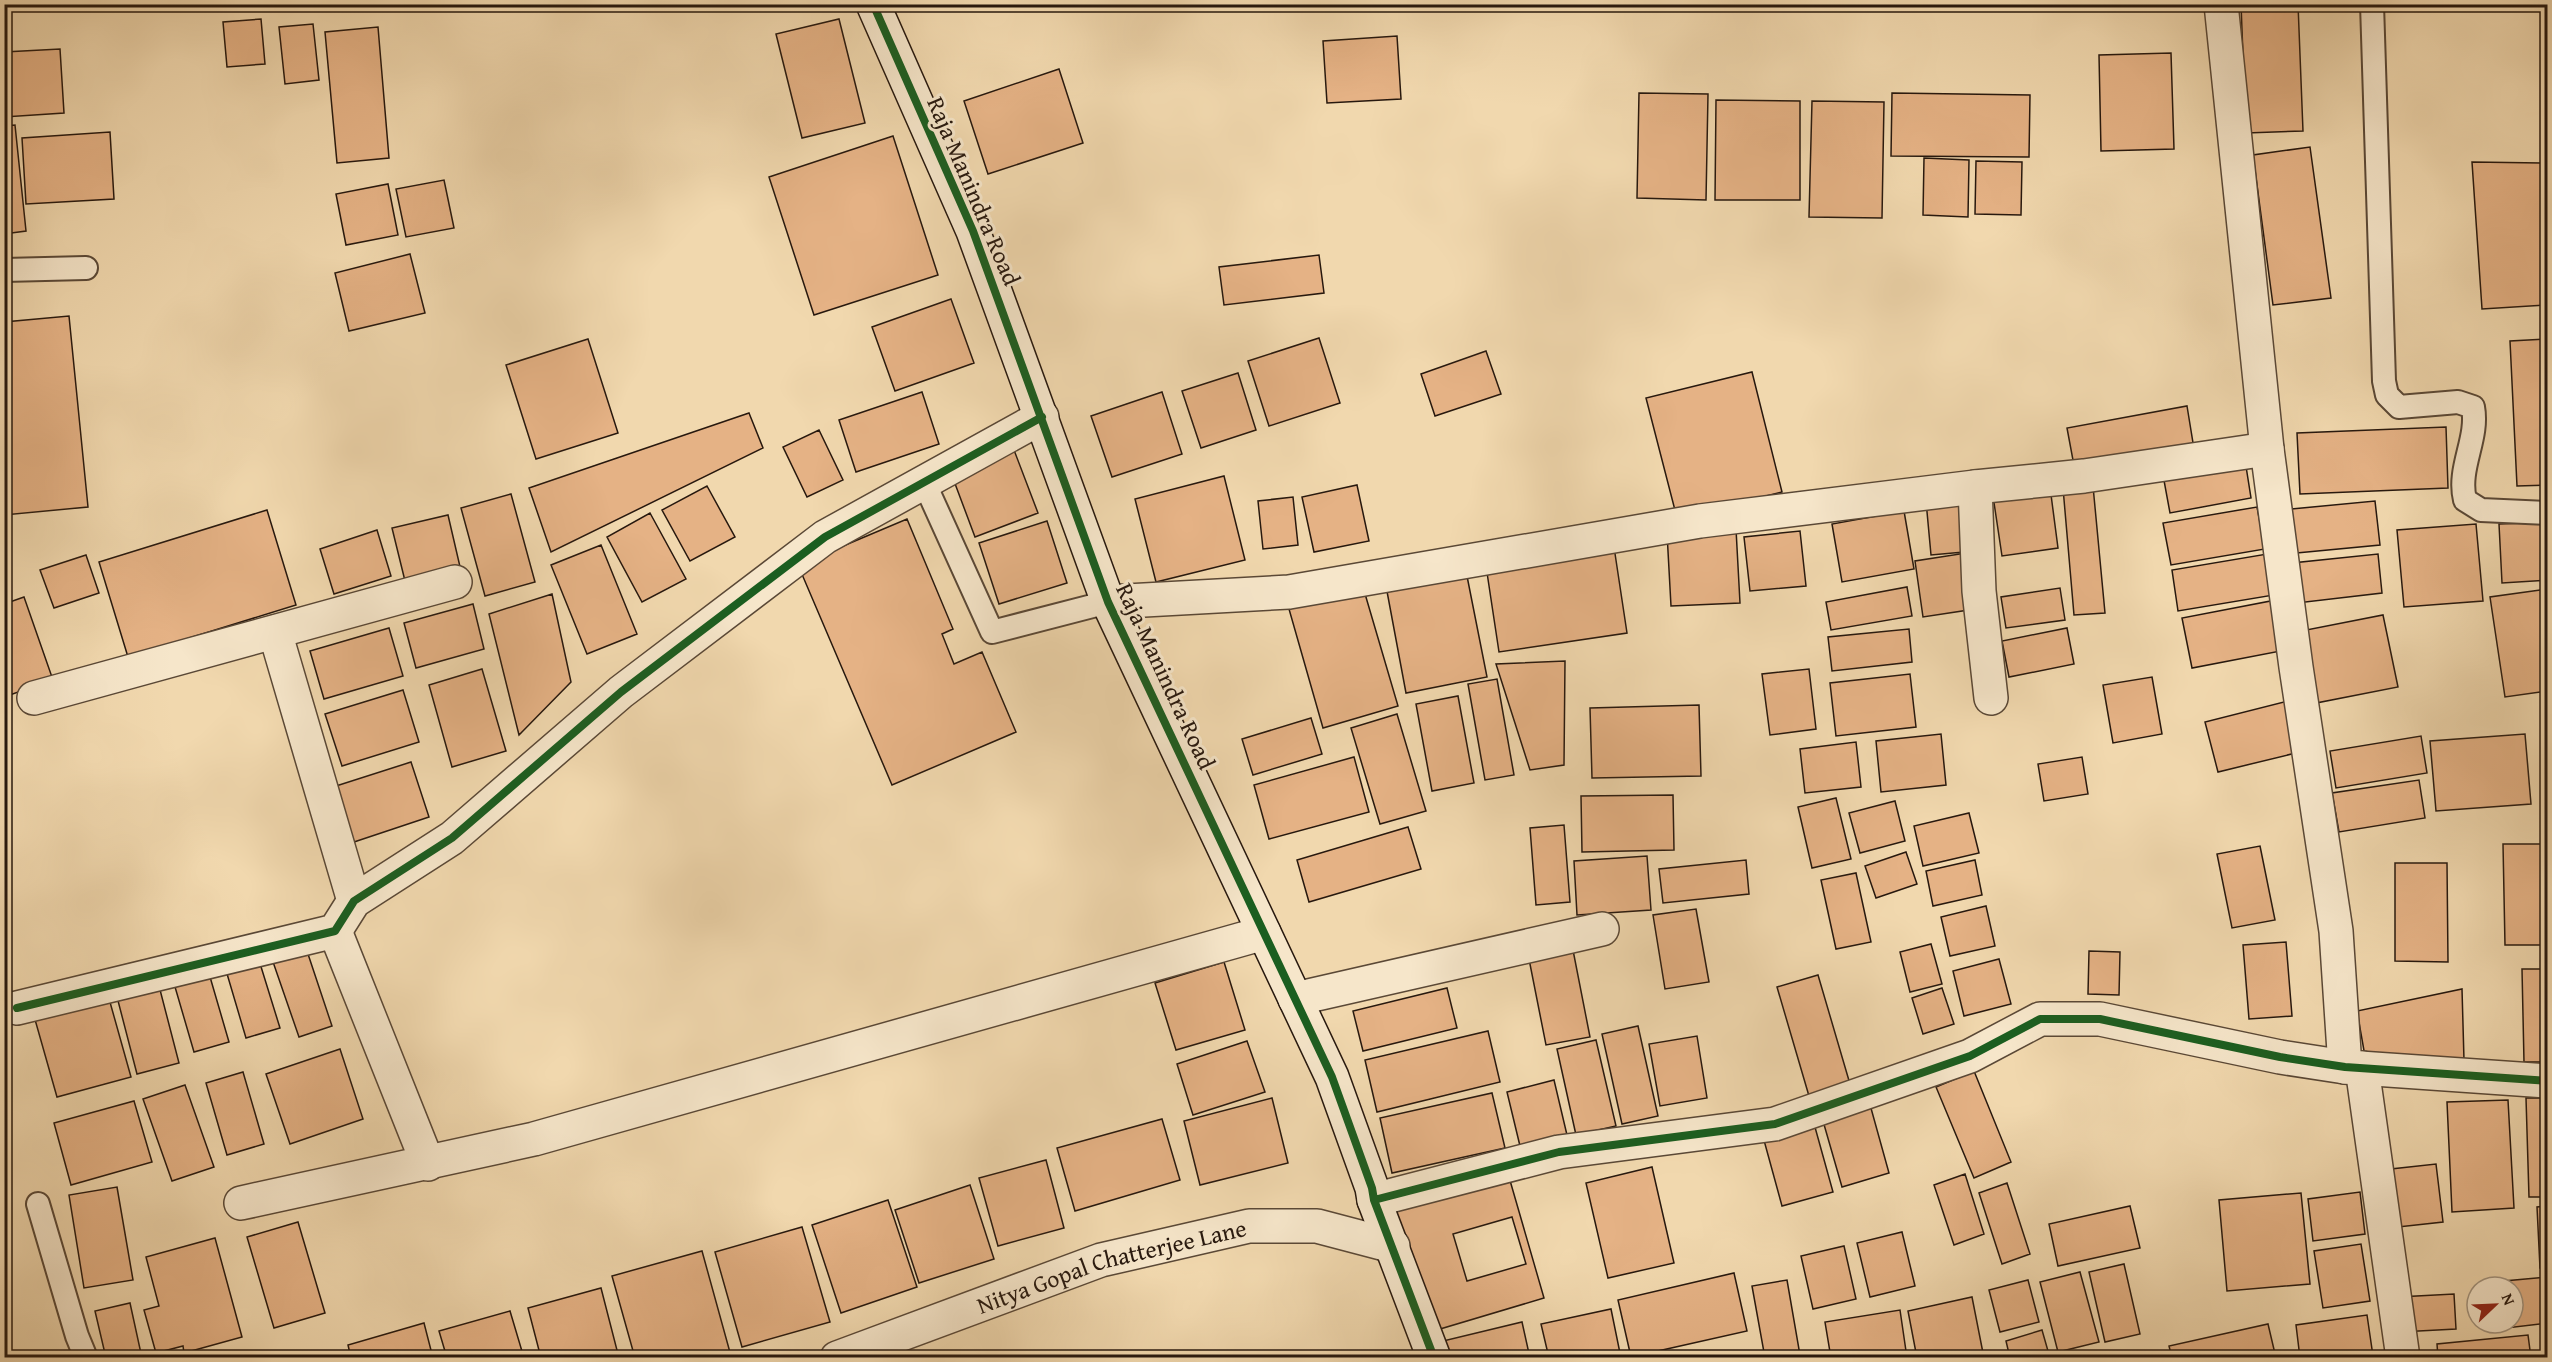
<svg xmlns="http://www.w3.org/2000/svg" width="2552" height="1362" viewBox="0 0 2552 1362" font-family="'Gentium Book Plus',serif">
	<rect width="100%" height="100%" fill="#f1d8ae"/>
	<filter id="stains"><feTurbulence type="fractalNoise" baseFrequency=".00333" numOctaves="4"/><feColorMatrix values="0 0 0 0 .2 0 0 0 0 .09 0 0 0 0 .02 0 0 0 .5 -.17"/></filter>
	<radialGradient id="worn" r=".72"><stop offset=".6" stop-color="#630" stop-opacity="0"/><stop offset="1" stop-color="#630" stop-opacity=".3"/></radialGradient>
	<path fill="#e5b285" stroke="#27180e" stroke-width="1.5" fill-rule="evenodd" d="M2241 4H2298L2303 131 2246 133Z
		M261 19 265 64 227 67 223 22Z
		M839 19 865 123 802 138 776 34Z
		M313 24 319 80 285 84 279 27Z
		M378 27 389 158 337 163 325 32Z
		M1397 36 1401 99 1327 103 1323 41Z
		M60 49 64 113 4 117V52Z
		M2171 53 2174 149 2101 151 2099 55Z
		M1059 69 1083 143 988 174 964 101Z
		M1639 93 1708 94 1706 200 1637 198Z
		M1892 93 2030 95 2029 157 1891 156Z
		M1716 100 1800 101V200H1715Z
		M1812 101 1884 102 1882 218 1809 217Z
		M15 125 26 231 4 234V126Z
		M110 132 114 199 26 204 22 138Z
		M893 136 938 275 814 315 769 177Z
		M2310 147 2331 298 2273 305 2253 155Z
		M1924 158 1969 160 1968 217 1923 215Z
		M1976 161 2022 162 2021 215 1975 214Z
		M2472 162 2548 163V305L2482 309Z
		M444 180 454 228 406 237 396 189Z
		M388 184 398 235 346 245 336 194Z
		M410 254 425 313 349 331 335 273Z
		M1319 255 1324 293 1224 305 1219 267Z
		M951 299 974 363 895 391 872 327Z
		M69 316 88 507 4 515V322Z
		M1319 338 1340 403 1269 426 1248 361Z
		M588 339 618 433 536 459 506 365Z
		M2548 339V485L2517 486 2510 341Z
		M1486 351 1501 394 1435 416 1421 374Z
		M1752 372 1782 492 1677 518 1646 398Z
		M1238 373 1256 430 1201 448 1182 391Z
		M922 392 939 444 856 472 839 420Z
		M1162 392 1182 454 1112 477 1091 416Z
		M2187 406 2194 449 2075 471 2067 428Z
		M749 413 763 448 551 552 529 488Z
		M2446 427 2448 488 2300 494 2297 433Z
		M819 430 843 480 807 497 783 447Z
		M1014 450 1038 513 975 537 951 473Z
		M2245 460 2251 498 2170 513 2163 475Z
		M1224 476 1245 560 1156 582 1135 499Z
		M1357 485 1369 541 1314 552 1302 497Z
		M707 486 735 537 690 561 662 510Z
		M2093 486 2105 613 2074 615 2063 488Z
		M2050 487 2058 548 2002 556 1993 496Z
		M511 494 535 582 485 596 461 508Z
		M1293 497 1298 545 1263 549 1258 501Z
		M1970 497 1975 551 1931 555 1926 501Z
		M2375 501 2380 545 2286 554 2281 510Z
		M2257 507 2265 549 2171 565 2163 523Z
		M267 510 296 605 128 657 99 562Z
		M1904 511 1914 569 1842 582 1832 524Z
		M650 513 686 579 642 602 607 537Z
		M448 515 461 571 406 585 392 528Z
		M907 519 953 629 942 634 954 664 982 652 1016 732 892 785 798 565Z
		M1047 521 1067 583 999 604 979 543Z
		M2548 522V580L2502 583 2499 524Z
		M2476 524 2483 601 2404 607 2397 530Z
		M1736 529 1740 603 1671 606 1667 533Z
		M377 530 391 576 334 594 320 549Z
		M1800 531 1806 586 1750 591 1744 537Z
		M601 545 637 634 587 654 551 565Z
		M1614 547 1627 633 1499 652 1486 566Z
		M1966 553 1975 609 1923 617 1915 561Z
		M2267 554 2274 595 2178 611 2172 570Z
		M2378 554 2382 593 2297 603 2292 563Z
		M86 555 99 593 54 608 40 570Z
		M1466 571 1487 677 1406 693 1386 586Z
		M1363 587 1398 706 1323 728 1289 609Z
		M1907 587 1912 616 1831 630 1826 602Z
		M2060 588 2065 620 2006 628 2001 597Z
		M2548 589V691L2505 697 2490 597Z
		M552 594 571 682 519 735 489 614Z
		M24 597 53 680 4 697V604Z
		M2276 600 2286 650 2192 668 2182 618Z
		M473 604 484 649 416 668 404 623Z
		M2383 615 2398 687 2316 703 2301 631Z
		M389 628 403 676 324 699 310 651Z
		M2067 628 2074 664 2009 677 2002 641Z
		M1909 629 1912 662 1832 671 1828 637Z
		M1565 661 1564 765 1530 770 1496 664Z
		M482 669 506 751 452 767 429 685Z
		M1809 669 1816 729 1770 735 1762 674Z
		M1910 674 1916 727 1836 736 1830 683Z
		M2152 677 2162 734 2113 743 2103 685Z
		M1497 679 1514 775 1485 780 1468 684Z
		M403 690 419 742 342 766 325 714Z
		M1458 696 1474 783 1432 791 1416 704Z
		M2292 700 2304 751 2218 772 2205 722Z
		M1699 705 1701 776 1592 778 1590 708Z
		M1397 714 1426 811 1380 824 1351 728Z
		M1311 718 1322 754 1253 775 1242 739Z
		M1941 734 1946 785 1881 792 1876 741Z
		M2525 734 2531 804 2436 811 2430 741Z
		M2421 736 2427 773 2336 788 2330 751Z
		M1856 742 1861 787 1805 793 1800 749Z
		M1354 757 1369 812 1269 839 1254 785Z
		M2082 757 2088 794 2044 801 2038 764Z
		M411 762 429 817 354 842 336 786Z
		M2419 780 2425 818 2339 832 2332 793Z
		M1673 795 1674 850 1582 852 1581 796Z
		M1836 798 1851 859 1812 868 1798 807Z
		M1895 801 1905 841 1860 853 1849 813Z
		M1969 813 1979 853 1923 866 1914 826Z
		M1564 825 1570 902 1536 905 1530 828Z
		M1408 827 1421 869 1309 902 1297 860Z
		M2503 844H2548V945H2505Z
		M2260 846 2275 920 2232 928 2217 854Z
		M1906 852 1917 884 1876 898 1865 866Z
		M1647 856 1651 910 1577 915 1574 861Z
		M1746 860 1749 894 1663 903 1659 869Z
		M1975 860 1982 895 1933 906 1926 871Z
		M2395 863H2447L2448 962 2395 961Z
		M1856 873 1871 942 1836 949 1821 880Z
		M1986 906 1995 946 1950 956 1941 917Z
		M1696 909 1709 982 1665 989 1653 915Z
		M2286 942 2292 1016 2249 1019 2243 945Z
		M1931 944 1942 984 1910 992 1900 952Z
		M1572 945 1590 1037 1546 1045 1528 954Z
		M306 948 332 1026 299 1037 272 959Z
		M2089 951 2120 952 2119 995 2088 994Z
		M258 957 280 1028 246 1038 225 967Z
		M1999 959 2011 1004 1964 1016 1953 971Z
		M1224 962 1245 1030 1176 1050 1155 983Z
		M2522 969H2548V1062H2524Z
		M208 970 229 1042 194 1052 173 980Z
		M1818 975 1850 1084 1809 1096 1777 987Z
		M158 982 179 1063 137 1074 116 993Z
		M1447 988 1457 1028 1363 1051 1353 1011Z
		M1942 988 1954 1024 1923 1034 1912 998Z
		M2462 989 2464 1060 2366 1062 2357 1011Z
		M108 995 131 1077 57 1097 34 1016Z
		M1638 1026 1658 1116 1622 1124 1602 1034Z
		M1488 1031 1500 1082 1377 1112 1365 1060Z
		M1697 1036 1707 1098 1660 1106 1649 1044Z
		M1596 1040 1616 1126 1576 1135 1557 1049Z
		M1247 1041 1265 1092 1193 1115 1177 1064Z
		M340 1049 363 1119 290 1144 266 1074Z
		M1974 1071 2011 1162 1974 1178 1936 1087Z
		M243 1072 264 1144 227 1155 206 1083Z
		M1554 1080 1567 1135 1520 1146 1507 1092Z
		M185 1085 214 1167 172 1181 143 1099Z
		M1492 1093 1505 1148 1392 1173 1380 1118Z
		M1272 1098 1288 1163 1200 1185 1184 1121Z
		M2526 1098H2548V1197H2529Z
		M2508 1100 2514 1208 2452 1212 2447 1102Z
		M134 1101 152 1162 71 1185 54 1123Z
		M1869 1101 1889 1173 1842 1187 1821 1114Z
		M1162 1119 1180 1180 1075 1211 1057 1148Z
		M1813 1120 1833 1192 1782 1206 1762 1133Z
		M1046 1160 1064 1228 998 1246 979 1178Z
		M2436 1164 2443 1222 2389 1228 2382 1170Z
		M1652 1167 1674 1263 1608 1278 1586 1183Z
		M1965 1174 1984 1234 1954 1245 1934 1185Z
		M1509 1177 1544 1298 1430 1332 1394 1211ZM1512 1217 1526 1264 1467 1281 1453 1234Z
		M2007 1183 2030 1254 2002 1264 1979 1193Z
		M970 1185 994 1259 919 1283 895 1210Z
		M117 1187 133 1280 84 1288 69 1195Z
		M2360 1192 2365 1234 2313 1241 2308 1199Z
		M2301 1193 2310 1284 2227 1291 2219 1200Z
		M888 1200 917 1287 841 1313 812 1225Z
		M2130 1206 2140 1248 2058 1266 2049 1224Z
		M2548 1206V1268H2540L2537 1207Z
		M298 1222 325 1313 274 1328 247 1237Z
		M802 1227 830 1322 742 1347 715 1252Z
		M1902 1232 1915 1286 1870 1297 1857 1243Z
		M215 1238 242 1337 184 1353 183 1346 156 1353 144 1310 159 1306 146 1257Z
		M2361 1244 2370 1301 2323 1308 2314 1251Z
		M1844 1246 1856 1299 1813 1309 1801 1256Z
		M702 1251 731 1356 635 1358 612 1276Z
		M2124 1264 2140 1334 2105 1342 2089 1272Z
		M2080 1272 2099 1342 2058 1352 2040 1282Z
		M1734 1273 1747 1331 1631 1357 1618 1300Z
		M2548 1277V1323L2498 1329 2497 1323H2513V1287H2493V1282Z
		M1787 1280 1800 1355 1765 1358 1752 1286Z
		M2028 1280 2039 1322 2000 1332 1989 1290Z
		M601 1288 619 1358H541L528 1308Z
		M2454 1294 2456 1329 2400 1332 2398 1297Z
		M1972 1297 1984 1358H1917L1908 1311Z
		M130 1303 142 1358H106L95 1311Z
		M1611 1309 1621 1358H1549L1541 1324Z
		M1900 1310 1907 1358H1831L1825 1322Z
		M510 1311 524 1358H447L439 1331Z
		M2367 1315 2373 1356 2300 1358 2296 1325Z
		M1522 1322 1530 1358H1448L1443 1341Z
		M424 1323 433 1358H351L348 1345Z
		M2268 1324 2276 1358H2172L2169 1346Z
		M2042 1330 2050 1358H2010L2006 1341Z
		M2528 1335 2531 1358H2438L2437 1344Z"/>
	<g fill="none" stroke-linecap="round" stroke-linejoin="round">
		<defs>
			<path id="lane" d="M2372 4 2384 381 2387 395 2399 407 2458 402 2473 407C2479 439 2457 468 2465 500L2481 510 2548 513
				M4 270 86 268
				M924 482 992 632 1108 602
				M38 1204 77 1336 86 1358"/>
			<g id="street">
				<path d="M2221 4 2267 449 2296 667 2336 931 2345 1067"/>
				<path d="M1975 487 1979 591 1991 698"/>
				<path d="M1108 602 1289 592 1700 521 1975 487 2084 476 2267 449"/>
				<path d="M275 632 354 901"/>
				<path d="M34 698 455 582"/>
				<path d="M335 931 428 1164"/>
				<path d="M1295 999 1602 929"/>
				<path d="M17 1008 335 931 354 901 452 838 621 692 825 537 1042 417"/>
				<path d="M2362 1068 2403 1358"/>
				<path d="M1374 1200 1559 1152 1775 1124 1970 1056 2040 1019H2100L2280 1057 2345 1067 2548 1081"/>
				<path d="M241 1203 534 1139 1264 933"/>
				<path id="s1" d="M837 1358 1101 1260 1249 1226H1317L1393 1246"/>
			</g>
			<path id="secondary" d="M873 4 973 231 1108 602 1332 1077 1372 1188 1374 1200 1434 1358"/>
		</defs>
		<use href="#lane" stroke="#5a4836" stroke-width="26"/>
		<use href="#street" stroke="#5a4836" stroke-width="36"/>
		<use href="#secondary" stroke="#27180e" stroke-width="36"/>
		<use href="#lane" stroke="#f6e6ca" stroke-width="22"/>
		<use href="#street" stroke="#f6e6ca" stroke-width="33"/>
		<use href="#secondary" stroke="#f6e6ca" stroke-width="33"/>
		<defs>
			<path id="cycleway" d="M873 4 973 231 1108 602 1332 1077 1372 1188 1374 1200 1434 1358
				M17 1008 335 931 354 901 452 838 621 692 825 537 1042 417
				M1374 1200 1559 1152 1775 1124 1970 1056 2040 1019H2100L2280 1057 2345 1067 2548 1081"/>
		</defs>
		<use href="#cycleway" stroke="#f6e6ca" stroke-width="11"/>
		<use href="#cycleway" stroke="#1b5e20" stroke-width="8"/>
	</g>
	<g text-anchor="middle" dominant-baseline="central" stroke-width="6" stroke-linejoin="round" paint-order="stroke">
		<g font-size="24" fill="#27180e" stroke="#f6e6ca">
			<text transform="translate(974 191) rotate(67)">Raja Manindra Road</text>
			<text transform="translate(1166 676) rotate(65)">Raja Manindra Road</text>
			<text stroke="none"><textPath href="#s1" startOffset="290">Nitya Gopal Chatterjee Lane</textPath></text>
		</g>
	</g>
	<rect width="2552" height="1362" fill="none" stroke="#f1d8ae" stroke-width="24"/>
	<rect x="6" y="6" width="2540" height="1350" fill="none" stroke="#27180e" stroke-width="3"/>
	<rect x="12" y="12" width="2528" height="1338" fill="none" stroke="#27180e" stroke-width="1.5"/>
	<g transform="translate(2495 1305) rotate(67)"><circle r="28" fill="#f6e6ca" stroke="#a3947f" stroke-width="1.5"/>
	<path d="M0-4.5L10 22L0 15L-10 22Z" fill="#8f2418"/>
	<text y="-9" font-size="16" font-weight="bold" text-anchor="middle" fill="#27180e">N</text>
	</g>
	<rect width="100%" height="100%" filter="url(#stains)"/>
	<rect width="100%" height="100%" fill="url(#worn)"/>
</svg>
